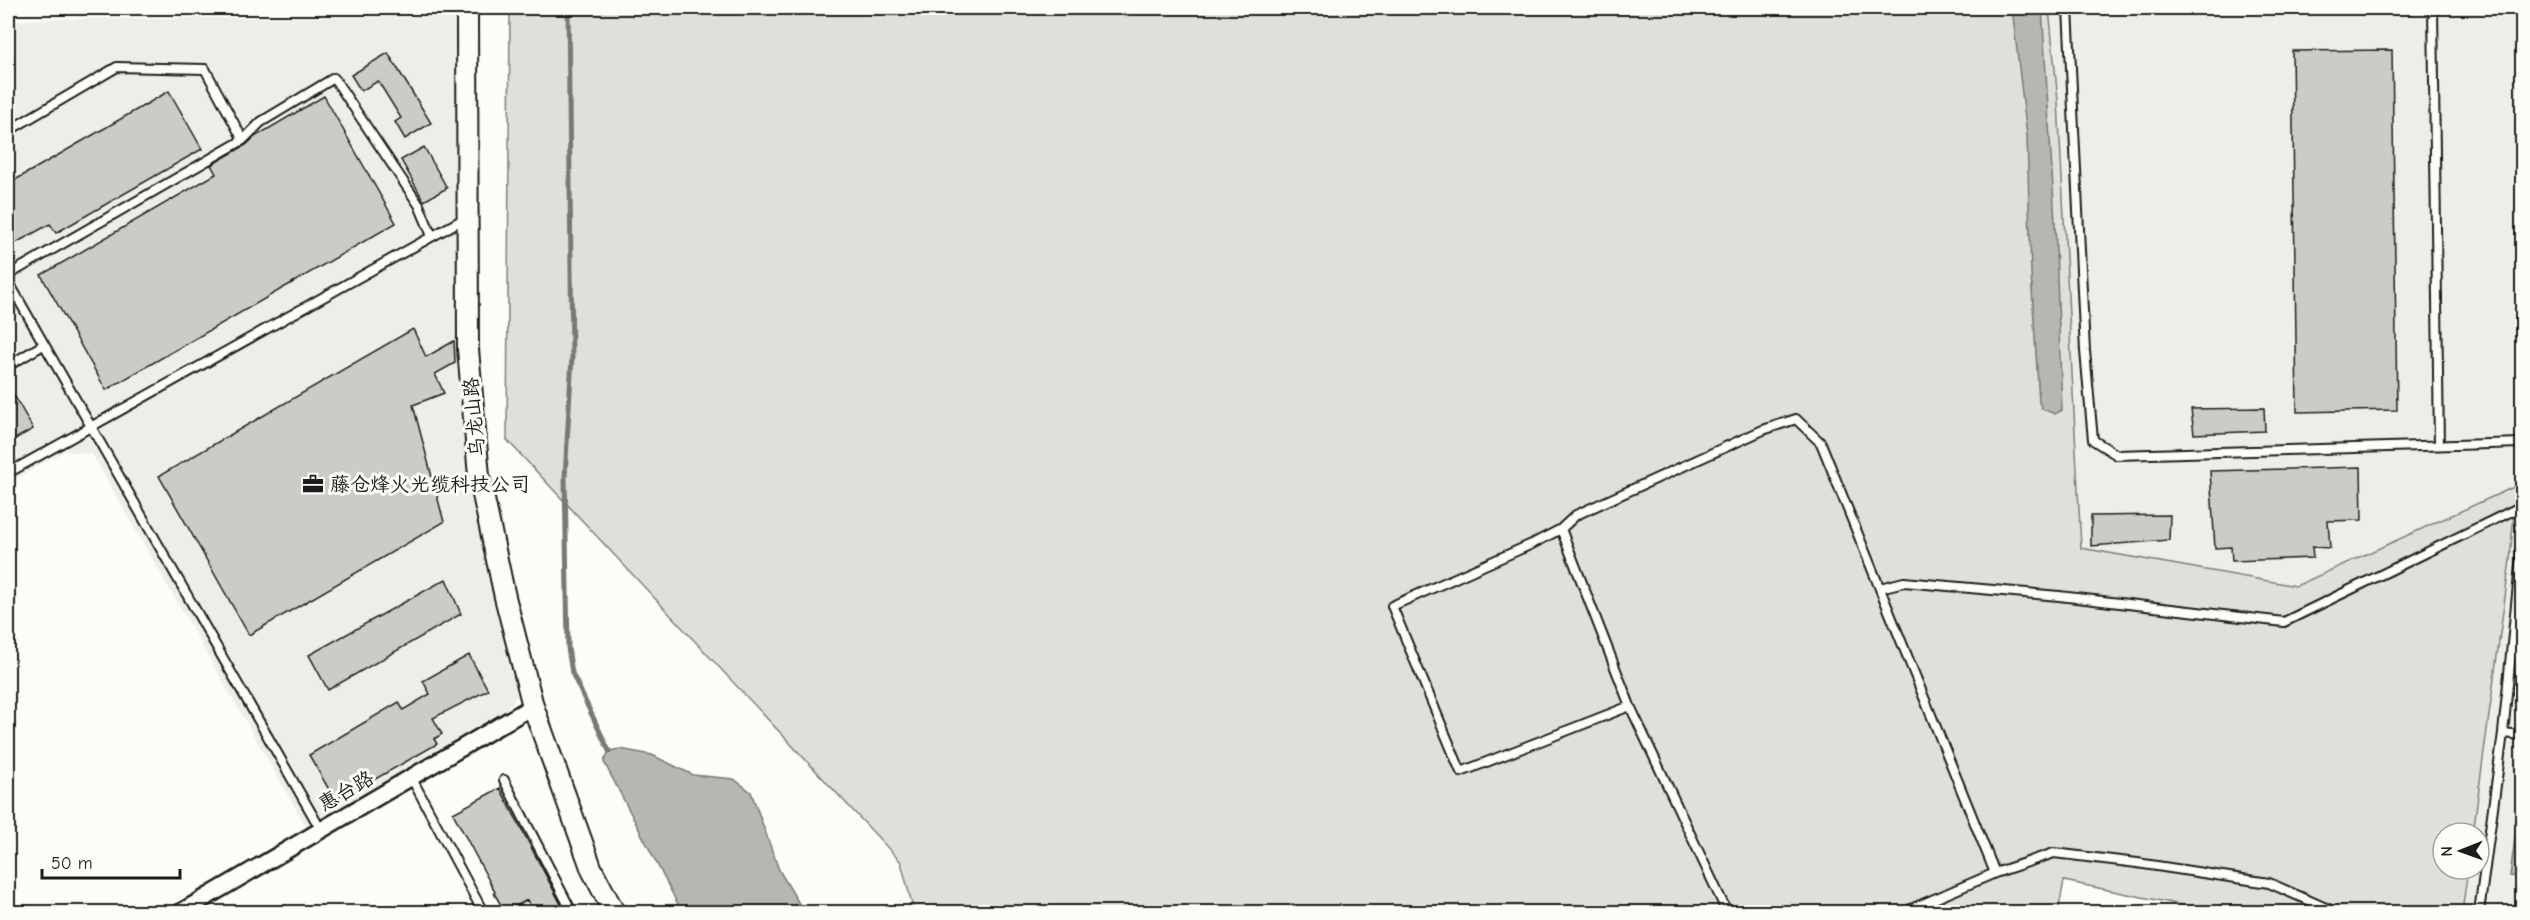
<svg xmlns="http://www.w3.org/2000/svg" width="2530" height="920" viewBox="0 0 2530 920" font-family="'Comic Neue','LXGW WenKai TC',sans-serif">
	<rect width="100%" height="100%" fill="#fdfcf7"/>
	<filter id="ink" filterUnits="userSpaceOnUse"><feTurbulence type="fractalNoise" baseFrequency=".0167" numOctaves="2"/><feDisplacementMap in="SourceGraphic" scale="12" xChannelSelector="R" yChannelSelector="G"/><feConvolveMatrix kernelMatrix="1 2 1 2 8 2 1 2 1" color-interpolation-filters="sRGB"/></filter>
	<g filter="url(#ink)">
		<path fill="#eeede9" d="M2049 8H2522V912H2462L2468 869H2479V833H2473L2510 560 2516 486 2296 587 2081 548 2058 101Z
			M458 16 460 353 465 448 517 696 500 717 307 828 92 454 64 451 8 483V23L33 19Z"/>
		<path fill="#e0dfdb" stroke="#7e7e7c" stroke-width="1.5" d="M510 8H2049L2058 101 2081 548 2296 586 2516 486 2510 560 2473 833H2443V869H2468L2462 912H2215L2064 881 2058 912H914L901 862 507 440Z"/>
		<path fill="#b7b6b2" stroke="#797876" stroke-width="1.5" d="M2012 8H2042L2055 222 2062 410 2055 414 2042 409 2039 402 2031 273 2027 136Z
			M620 749 652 755 693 775 734 779 751 792 779 870 804 912H682L604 762 609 751Z
			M2522 782V877L2510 876Z"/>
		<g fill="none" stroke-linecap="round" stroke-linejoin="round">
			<path stroke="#797876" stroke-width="5" d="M568 8 572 357 565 477 568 648 572 673 609 751"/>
		</g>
		<path fill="#cccbc8" stroke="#1c1c1c" stroke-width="1.5" d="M2392 50 2397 410 2297 412 2292 51Z
			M388 53 431 123 405 139 395 122 401 118 378 81 361 91 351 75Z
			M169 91 202 149 56 233 50 224 14 244 8 232V184Z
			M324 96 396 223 106 390 41 275 216 174 211 165 246 145 256 136Z
			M424 147 447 188 424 201 401 160Z
			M413 329 426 357 454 341 455 363 435 374 444 393 413 405 444 522 249 635 159 476Z
			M8 384 33 429 8 443Z
			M2264 408 2265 431 2194 434 2191 409Z
			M2361 467 2362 520 2328 521 2330 548 2312 547 2313 558 2232 561 2231 547 2215 548 2210 471Z
			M2170 515 2169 540 2091 546V516Z
			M446 579 461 614 328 690 309 655Z
			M469 655 488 690 433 718 442 734 434 739 437 744 363 786 361 782 335 800 309 755 399 702 403 710 430 694 423 681Z
			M500 788 565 912H534L527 900 505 912 494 893 495 892 453 813Z"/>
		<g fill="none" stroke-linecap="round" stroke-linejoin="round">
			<defs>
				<path id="service" d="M2068 8 2085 351 2093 440 2117 455 2522 443
					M2433 8 2439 445
					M8 131 117 67 205 69 243 140
					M8 275 243 140 261 122 334 78 419 205 432 236
					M8 281 321 830
					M8 366 43 345
					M8 473 467 217
					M1561 529 1630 706 1727 912
					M1880 588 1904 582 2059 596 2284 622 2522 506
					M1630 706 1461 772 1392 606 1532 544 1561 529 1576 515 1763 430 1796 419 1821 443 1995 873
					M2503 733 2522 735
					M411 777 483 912
					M504 780 572 912
					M1904 912 1995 873 2054 853 2137 863 2269 883 2335 912
					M2479 912 2503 733 2522 545V506"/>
				<path id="minor" d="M181 912 533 706"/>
				<path id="tertiary" d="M467 8 468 349 479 476 505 597 533 706 592 870 614 912"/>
			</defs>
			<use href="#service" stroke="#1c1c1c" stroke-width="12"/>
			<use href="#minor" stroke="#1c1c1c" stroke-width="20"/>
			<use href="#tertiary" stroke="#1c1c1c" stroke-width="24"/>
			<use href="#service" stroke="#fdfcf7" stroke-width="8"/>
			<use href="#minor" stroke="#fdfcf7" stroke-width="15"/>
			<use href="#tertiary" stroke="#fdfcf7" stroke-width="20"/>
		</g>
	</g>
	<defs>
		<symbol id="office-bare" viewBox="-9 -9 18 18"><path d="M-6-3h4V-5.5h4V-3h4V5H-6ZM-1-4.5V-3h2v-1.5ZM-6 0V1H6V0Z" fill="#1c1c1c" stroke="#fdfcf7" stroke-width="2.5" paint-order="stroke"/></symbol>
	</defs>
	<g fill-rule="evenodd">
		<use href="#office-bare" x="298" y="469" width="30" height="30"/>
	</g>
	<g text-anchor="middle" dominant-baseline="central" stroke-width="6" stroke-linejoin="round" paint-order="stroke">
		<g font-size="20" fill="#1c1c1c" stroke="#fdfcf7">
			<text transform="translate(474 417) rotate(-95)">乌龙山路</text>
			<text transform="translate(346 791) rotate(-30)">惠台路</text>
		</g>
		<g font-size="20" fill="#1c1c1c" stroke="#fdfcf7" text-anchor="start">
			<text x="330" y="484">藤仓烽火光缆科技公司</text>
		</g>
	</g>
	<rect width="2530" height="920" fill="none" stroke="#fdfcf7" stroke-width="30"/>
	<rect x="15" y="15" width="2500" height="890" fill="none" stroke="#1c1c1c" stroke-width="2" filter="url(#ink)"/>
	<g transform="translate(2461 851) rotate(269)"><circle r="28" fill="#fdfcf7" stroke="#a3a29f" stroke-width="1.5"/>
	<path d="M0-4.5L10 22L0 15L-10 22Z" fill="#1c1c1c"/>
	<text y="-9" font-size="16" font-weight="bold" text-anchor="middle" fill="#1c1c1c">N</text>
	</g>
	<path d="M42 869v9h138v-9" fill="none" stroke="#1c1c1c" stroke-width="3"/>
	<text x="51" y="869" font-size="18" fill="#1c1c1c" stroke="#fdfcf7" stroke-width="4.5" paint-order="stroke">50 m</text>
</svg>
